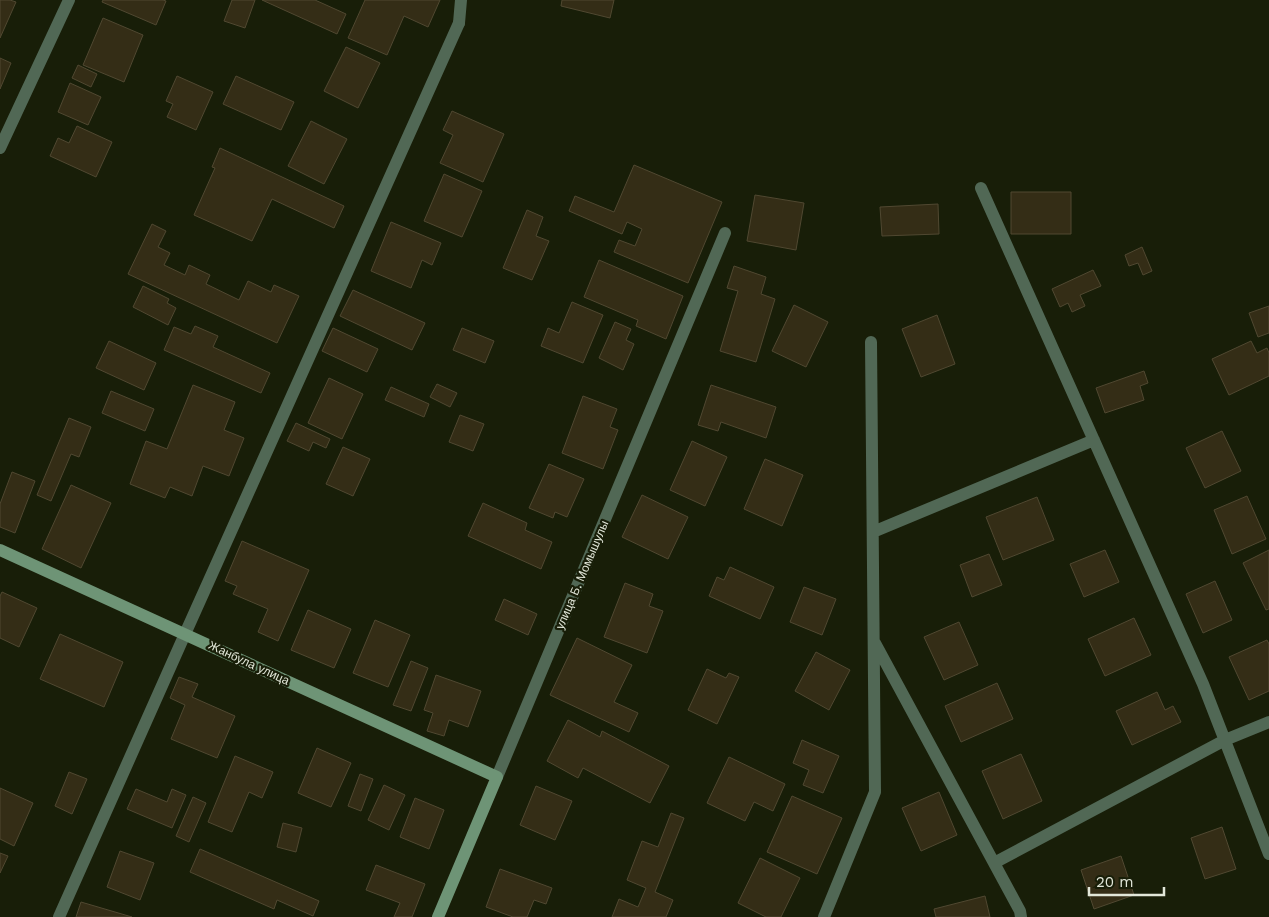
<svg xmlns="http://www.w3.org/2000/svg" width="1269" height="917" viewBox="0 0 1269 917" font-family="'Work Sans',sans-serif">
	<rect width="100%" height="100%" fill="#181e08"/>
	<path fill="#342d16" stroke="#504831" d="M0 0H10L16 2 0 38Z
		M103 0H163L166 1 156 25 102 2Z
		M232 0H255L245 28 224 21Z
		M262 0H315L346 14 337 34Z
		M365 0H440L428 27 404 16 387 55 348 38Z
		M562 0H614L610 18 561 6Z
		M103 18 143 35 124 82 83 65Z
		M346 47 380 63 358 108 324 91Z
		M0 58 11 63 0 89Z
		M78 65 97 74 91 87 72 78Z
		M177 76 213 92 196 130 167 117 173 104 166 101Z
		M236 76 294 102 281 130 223 104Z
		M70 83 101 97 88 125 58 112Z
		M452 111 504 134 483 182 440 163 453 135 443 130Z
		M311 121 347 139 324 184 288 166Z
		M77 126 112 142 96 177 50 156 58 138 69 143Z
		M220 148 344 206 334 228 272 199 252 241 194 215 215 168 212 167Z
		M634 165 722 202 688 283 614 252 619 240 635 246 642 229 627 222 622 234 569 211 575 196 614 212Z
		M444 174 482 191 462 237 424 221Z
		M1011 192H1071V234H1011Z
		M755 195 804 203 796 250 747 241Z
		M938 204 939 234 882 236 880 207Z
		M527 210 543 217 536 236 549 241 532 280 503 268Z
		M391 222 441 243 432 265 422 260 411 288 371 271Z
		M152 224 166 231 158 247 170 253 164 265 185 275 189 265 210 275 206 284 239 300 248 281 271 292 274 285 299 296 277 343 128 274Z
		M1142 247 1152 271 1143 275 1138 263 1129 266 1125 255Z
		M599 260 683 296 666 339 636 326 638 320 584 297Z
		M734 266 766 277 761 294 775 299 756 362 720 351 738 291 727 288Z
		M1093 270 1101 286 1080 295 1085 306 1072 312 1068 303 1060 307 1052 289Z
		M143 286 169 299 167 303 176 308 168 325 133 307Z
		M353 290 425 323 412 350 340 316Z
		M572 302 603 315 583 363 541 346 548 328 559 333Z
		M794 305 828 322 806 367 772 351Z
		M1269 306V333L1258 337 1249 313Z
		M937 315 955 364 921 377 902 329Z
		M615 322 631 329 626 340 634 344 623 370 599 358Z
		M195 326 218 336 213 347 270 373 261 393 164 350 174 327 191 334Z
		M333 328 378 349 367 372 322 351Z
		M462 328 494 341 485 363 453 350Z
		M109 341 156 363 144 390 96 368Z
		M1251 341 1257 353 1267 348 1269 353V376L1229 395 1212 359Z
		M1144 371 1148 383 1140 386 1144 400 1105 413 1096 388Z
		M329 378 363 394 342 439 308 423Z
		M437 384 457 393 450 407 430 397Z
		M193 385 235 402 224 430 244 438 229 476 203 466 192 496 170 487 165 498 130 484 146 441 167 449Z
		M711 385 776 407 766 438 721 422 718 431 698 425Z
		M391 387 429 404 424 417 385 400Z
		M111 391 154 409 145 431 102 413Z
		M583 396 617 409 610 427 618 430 603 469 562 453Z
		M460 415 484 424 473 451 449 442Z
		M69 418 91 427 79 457 71 454 51 501 37 495Z
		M296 423 330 439 326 448 313 442 309 451 287 441Z
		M1222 431 1241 471 1205 488 1186 448Z
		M692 441 727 457 705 506 670 490Z
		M343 447 370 459 353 496 326 484Z
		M765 459 803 475 782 526 744 509Z
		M549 464 584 479 567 517 555 512 553 518 529 508Z
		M12 472 35 481 15 533 0 527V504Z
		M71 485 111 503 81 568 42 549Z
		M642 495 688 517 668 559 622 537Z
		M1247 496 1266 539 1232 554 1214 510Z
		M1037 497 1054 540 1003 560 986 517Z
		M483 503 527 523 525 530 552 542 541 569 468 536Z
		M242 541 309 570 278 641 258 632 268 609 233 594 237 586 225 581Z
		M1105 550 1119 582 1084 597 1070 564Z
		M1269 550V609L1266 610 1243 563Z
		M989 554 1002 585 972 597 960 565Z
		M730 567 774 587 760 619 709 596 717 577 724 580Z
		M1215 581 1232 620 1203 633 1186 594Z
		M625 583 653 594 649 606 663 611 647 653 604 637Z
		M804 587 836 599 822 635 790 622Z
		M2 592 37 608 19 647 0 638V596Z
		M504 599 537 614 528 635 495 620Z
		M308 610 351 629 334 668 291 650Z
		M1134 618 1151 655 1105 676 1088 639Z
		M375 620 410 635 388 687 353 673Z
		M959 622 978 665 944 680 924 637Z
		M60 634 123 662 104 707 40 679Z
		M577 638 632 665 614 702 638 713 629 732 550 695Z
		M1267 640 1269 644V691L1249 700 1229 657Z
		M816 652 850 670 829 710 795 691Z
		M411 661 428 668 411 711 393 705Z
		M707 669 726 678 729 673 739 677 717 724 688 710Z
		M436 675 481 691 468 727 449 720 444 736 427 731 433 713 424 710Z
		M179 677 198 684 192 697 235 716 217 758 171 739 185 705 170 698Z
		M997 683 1013 719 961 742 945 706Z
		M1157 692 1165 710 1173 706 1181 722 1132 745 1116 711Z
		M568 720 600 737 602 731 669 766 650 803 583 768 578 778 547 761Z
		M802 740 839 756 823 793 803 785 809 770 793 763Z
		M317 748 351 763 331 807 298 793Z
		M1021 754 1042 801 1003 819 982 771Z
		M235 756 273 772 262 798 249 792 232 832 208 822Z
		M729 757 785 784 773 811 754 802 745 821 707 803Z
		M69 772 87 779 72 814 55 806Z
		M360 774 373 779 361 811 348 806Z
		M384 785 405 795 389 830 368 820Z
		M536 786 572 801 555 840 520 825Z
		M0 788 33 803 14 846 0 839Z
		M136 789 167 802 172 789 186 795 172 828 127 809Z
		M939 792 957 835 921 851 902 808Z
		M792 796 842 818 817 874 767 852Z
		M193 797 206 803 189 842 176 836Z
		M415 798 444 810 429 849 400 837Z
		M671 813 684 818 655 892 673 900 666 917H612L619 899 638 907 646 888 627 880 642 841 658 847Z
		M283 823 302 828 296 852 277 847Z
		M1222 827 1236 869 1205 879 1191 838Z
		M200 849 319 901 313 916 277 900 274 909 190 872Z
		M120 851 154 863 140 900 107 887Z
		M0 853 8 856 0 873Z
		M1121 856 1134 895 1094 909 1081 870Z
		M760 858 800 878 781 917H766L738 903Z
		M376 865 425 884 412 917H394L400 903 366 890Z
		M500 869 552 888 546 904 534 900 527 917H513L486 907Z
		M985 896 990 917H936L934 909Z
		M81 902 132 917H76Z"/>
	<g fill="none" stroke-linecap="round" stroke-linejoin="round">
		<path stroke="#516855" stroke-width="12" d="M459 23 461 0"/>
		<path stroke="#516855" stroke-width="12" d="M0 148 69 0
			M981 188 1203 684 1269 854
			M873 532 1094 440
			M875 643 1020 911 1021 917
			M497 777 725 233
			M994 863 1225 740 1269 722
			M59 917 185 634 459 23
			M824 917 875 792 871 342"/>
		<path stroke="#6e9476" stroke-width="12" d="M0 550 497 777 438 917"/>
	</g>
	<g text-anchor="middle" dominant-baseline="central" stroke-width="4.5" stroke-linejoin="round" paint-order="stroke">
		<g font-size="12" fill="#e2e7d9" stroke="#181e08">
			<text transform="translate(582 575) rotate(-67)">улица Б. Момышулы</text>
			<text transform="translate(249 663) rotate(25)">Жанбула улица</text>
		</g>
	</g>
	<path d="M1089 887v8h75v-8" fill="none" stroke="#e2e7d9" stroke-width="2.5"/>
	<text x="1096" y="887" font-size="15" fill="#e2e7d9" stroke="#181e08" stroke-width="4" paint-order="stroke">20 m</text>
</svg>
